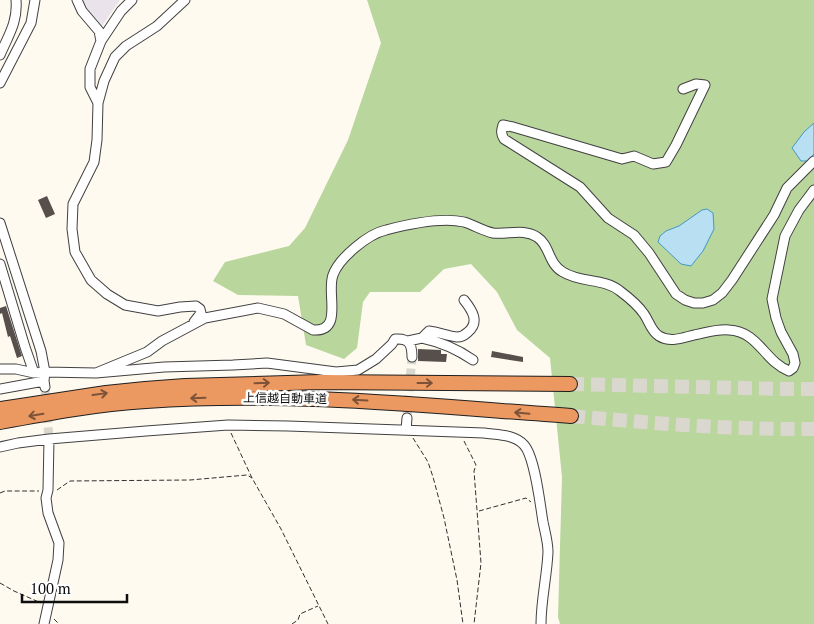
<svg xmlns="http://www.w3.org/2000/svg" width="814" height="624" viewBox="0 0 814 624" font-family="'PT Serif','Noto Sans JP',serif">
	<rect width="100%" height="100%" fill="#fefaf0"/>
	<path fill="#ebe3ec" d="M75 0H120L102 26Z"/>
	<path fill="#b9d69c" d="M367 0H814V624H560L558 617 562 477 550 358 517 330 497 292 471 264 444 269 420 292H370L363 302 357 348 344 359 306 345 298 296 238 295 213 281 225 262 289 246 305 228 348 140 381 43Z"/>
	<path fill="#b8e0f2" stroke="#4398c5" d="M814 123V154L807 161H801L792 148 804 132Z
		M707 209 713 213 714 229 703 251 691 266 681 264 658 242 660 236 666 231 679 226 702 210Z"/>
	<path fill="#564f4b" d="M47 196 55 214 46 218 38 200Z
		M6 306 22 356 17 358 10 336 8 337 2 313 0 314V308Z
		M418 349 441 350V354H447L446 362 418 361Z
		M492 351 523 357V362L491 357Z"/>
	<g fill="none" stroke-linecap="round" stroke-linejoin="round">
		<path stroke="#dad7ce" stroke-width="9" stroke-dasharray="9 4.5" stroke-linecap="butt" d="M45 387 49 439
			M407 418 412 357"/>
		<path stroke="#dad7ce" stroke-width="14" stroke-dasharray="14 7" stroke-linecap="butt" d="M570 384 787 389H814
			M571 416C652 423 733 430 814 429"/>
		<defs>
			<path id="minor" d="M77 0 82 11 99 31 101 41
				M185 0 157 26 126 46 115 57 104 81 98 103 97 140 94 162 73 204 72 229 75 252 91 280 107 294 125 305 158 311 180 307 196 306 200 309 201 313 194 322
				M0 55C8 36 18 22 16 0
				M0 83 31 23 35 0
				M683 89 696 84 705 85 676 145 666 162 653 164 634 156 622 159 513 127 503 125C501 131 501 134 504 139L580 187 608 218 634 235 649 253 676 294 685 300 694 303H703L713 300 722 293 732 280 774 215 787 188 814 161
				M98 103 90 87V69L101 41 121 11 132 0
				M0 223 41 351 45 372 44 381 45 387
				M0 264 25 347 34 373
				M422 338C441 342 457 349 473 360
				M408 341 422 338 429 331C438 332 448 336 457 337 462 337 465 335 468 332 480 322 472 310 464 300
				M0 369H16L34 373 45 372 96 373 164 367 233 365 267 363 336 372 358 370 376 359 392 344 395 339C409 338 412 344 412 357
				M96 373 147 352 162 341 205 318 258 308 284 314 313 330C344 332 326 293 333 275 339 258 368 234 386 230 409 224 441 217 464 222 474 225 483 231 493 233 507 235 524 228 537 237 550 245 548 264 563 272 580 283 604 278 620 291 628 297 638 305 644 314 649 321 651 331 659 336 672 344 686 336 699 334 708 332 719 329 729 330 758 331 765 362 789 371L793 368 795 363 793 354 781 332 776 318 772 299 785 236 799 210 814 190
				M0 389 44 381
				M406 430 407 418
				M0 447 18 443 49 439 146 431 228 425 288 426 484 433C497 435 514 434 524 445 535 457 540 504 543 522 545 532 548 542 548 552 547 576 541 600 541 624
				M44 624 58 560 59 543 48 513 46 498 48 490 49 439"/>
			<path id="highway" d="M0 409 106 393 145 389 185 386 320 382 570 384
				M0 422C48 413 97 404 146 401 288 391 429 406 571 416"/>
		</defs>
		<use href="#minor" stroke="#414141" stroke-width="11"/>
		<use href="#highway" stroke="#1f1f1f" stroke-width="16"/>
		<path stroke="#303030" stroke-width="1" stroke-dasharray="5 2.5" stroke-linecap="butt" d="M231 433 252 478 281 529 328 624
			M413 438 428 462 433 477 444 518 457 580 463 624
			M464 441 476 465 474 471 481 563 474 624
			M57 490 70 481 190 480 247 475 252 478
			M0 493 5 491H39
			M479 511 526 498 531 502
			M0 583 14 591 41 603
			M54 619 59 624
			M292 624 298 620 300 614 318 606"/>
		<use href="#minor" stroke="#fff" stroke-width="9"/>
		<use href="#highway" stroke="#eb9861" stroke-width="14"/>
	</g>
	<defs><path id="oneway-shaft" d="M-6 0H5M1.5-3L5.5 0L1.5 3" fill="none" stroke-width="1.6" stroke-linecap="round" stroke-linejoin="round" transform="scale(1.25)"/></defs>
	<g stroke="#7c5338">
		<use href="#oneway-shaft" transform="translate(262 383) rotate(-2)"/>
		<use href="#oneway-shaft" transform="translate(425 383)"/>
		<use href="#oneway-shaft" transform="translate(100 394) rotate(-8)"/>
		<use href="#oneway-shaft" transform="translate(198 398) rotate(178)"/>
		<use href="#oneway-shaft" transform="translate(360 400) rotate(-177)"/>
		<use href="#oneway-shaft" transform="translate(522 413) rotate(-175)"/>
		<use href="#oneway-shaft" transform="translate(36 415) rotate(171)"/>
	</g>
	<g text-anchor="middle" dominant-baseline="central" stroke-width="5" stroke-linejoin="round" paint-order="stroke">
		<g font-size="12" fill="#0e0e0e" stroke="#fff">
			<text transform="translate(285 398) rotate(1)">上信越自動車道</text>
		</g>
	</g>
	<path d="M22 594v8h105v-8" fill="none" stroke="#0e0e0e" stroke-width="2.5"/>
	<text x="30" y="594" font-size="15" fill="#0e0e0e" stroke="#ffffff" stroke-width="4" paint-order="stroke">100 m</text>
</svg>
